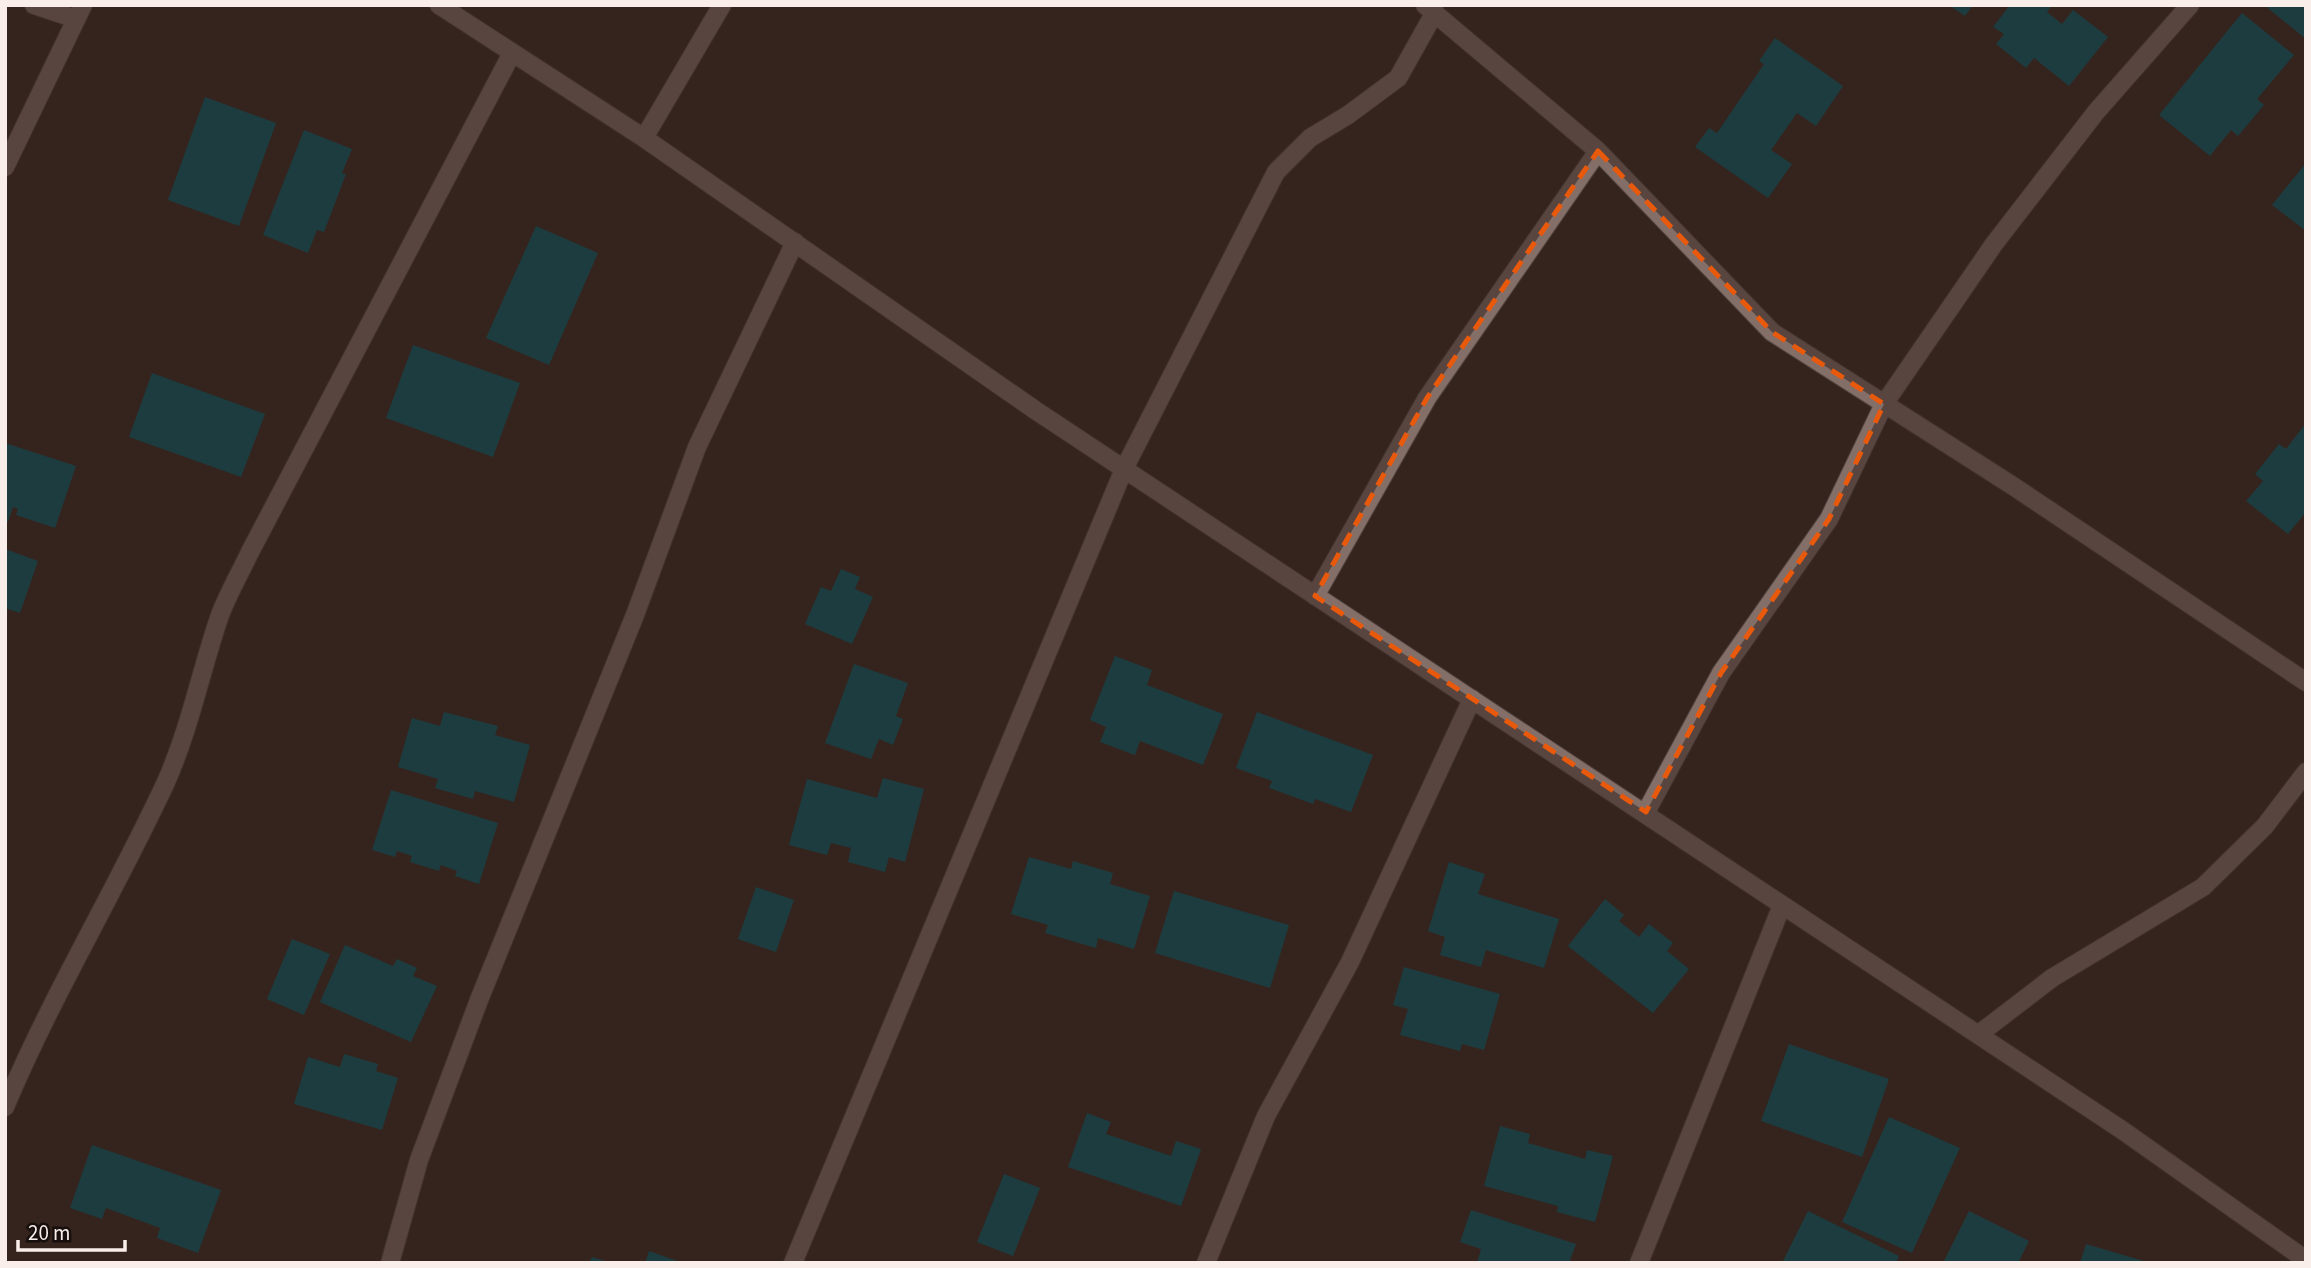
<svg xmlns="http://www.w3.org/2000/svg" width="2311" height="1268" viewBox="0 0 2311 1268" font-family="'Source Sans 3',sans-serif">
	<rect width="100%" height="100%" fill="#35241e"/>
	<path fill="#00596a" d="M1949 5H1973L1965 16Z
		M2010 5H2052L2047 12 2062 24 2073 10 2108 37 2069 86 2034 58 2026 68 1996 44 2004 34 1993 27Z
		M2264 5H2306V39Z
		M2242 13 2294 55 2257 99 2264 105 2238 136 2231 130 2210 156 2159 115Z
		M1775 38 1843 86 1816 126 1797 113 1771 150 1792 164 1768 198 1695 147 1709 128 1717 133 1764 64 1759 61Z
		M205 97 276 123 239 226 168 200Z
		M304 130 352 149 342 173 346 174 324 232 317 230 308 253 263 235Z
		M2306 163V231L2272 205Z
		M536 226 598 253 549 365 486 338Z
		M413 345 520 383 493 457 386 418Z
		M152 373 265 414 241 477 129 437Z
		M2306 423V512L2288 534 2246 501 2263 481 2255 474 2279 444 2286 449Z
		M5 443 76 466 55 528 16 515 18 509 13 507 8 522 5 521Z
		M5 549 38 561 20 613 5 608Z
		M841 569 860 577 855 589 873 597 852 644 805 624 821 587 831 591Z
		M1115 656 1152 670 1147 685 1223 714 1203 765 1140 741 1135 755 1100 742 1106 727 1090 720Z
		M854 664 908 683 896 716 903 719 893 745 879 739 871 759 825 743Z
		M444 712 498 726 495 735 530 745 514 802 475 791 473 799 435 788 438 779 398 767 412 718 440 726Z
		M1257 712 1373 755 1351 812 1315 799 1313 804 1269 788 1272 781 1236 768Z
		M883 778 924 789 905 862 889 857 885 872 848 862 851 848 831 843 827 855 789 845 807 779 877 798Z
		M391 790 498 823 479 884 455 876 457 871 441 865 439 871 410 862 412 856 397 851 395 857 372 850Z
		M1029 857 1071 869 1073 861 1113 873 1110 884 1150 896 1134 949 1098 938 1096 948 1045 933 1048 925 1011 914Z
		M1449 862 1485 874 1478 894 1559 919 1544 968 1486 950 1481 967 1440 955 1445 937 1428 931Z
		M756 887 794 900 776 952 738 939Z
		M1174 891 1289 925 1270 988 1155 953Z
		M1605 899 1624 915 1619 921 1639 937 1649 924 1673 943 1667 951 1689 969 1653 1013 1568 946Z
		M292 939 330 954 304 1015 267 999Z
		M345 945 393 966 397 959 417 968 413 976 437 986 411 1042 320 1002Z
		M1404 967 1500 994 1484 1050 1462 1044 1460 1051 1400 1035 1408 1009 1393 1005Z
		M1789 1044 1889 1079 1862 1157 1761 1121Z
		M344 1054 378 1064 376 1071 398 1078 382 1130 294 1104 308 1057 340 1067Z
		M1087 1113 1111 1122 1106 1134 1171 1156 1176 1141 1201 1149 1181 1206 1068 1167Z
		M1889 1117 1960 1148 1912 1253 1842 1222Z
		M1500 1126 1530 1134 1528 1143 1585 1159 1587 1150 1613 1156 1595 1222 1557 1212 1558 1206 1484 1186Z
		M92 1145 221 1190 198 1253 157 1238 160 1228 106 1208 102 1219 70 1208Z
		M1004 1174 1040 1188 1013 1256 977 1242Z
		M1471 1210 1576 1244 1569 1263H1477L1481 1249 1460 1242Z
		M1808 1211 1899 1256 1896 1263H1782Z
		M1969 1211 2029 1241 2018 1263H1943Z
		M2086 1244 2147 1262V1263H2080Z
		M649 1251 680 1262V1263H645Z
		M592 1257 608 1262V1263H589Z"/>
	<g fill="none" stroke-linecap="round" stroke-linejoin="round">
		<defs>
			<path id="minor" d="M34 5 76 19
				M439 5 644 138 1035 410 2122 1130 2306 1260
				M1425 5 1598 151 1772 332 2013 486 2306 682
				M644 138 722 5
				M5 167 83 5
				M1315 596 1427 398 1598 151
				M1646 812 1721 673 1829 519 1884 404 1994 244 2096 112 2190 5
				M1979 1034 2052 978 2203 887 2265 826 2306 772
				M5 1107C52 995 115 892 166 782 190 728 201 670 220 615 228 594 240 573 250 552L512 53
				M390 1263 419 1160 479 1000 635 615 697 447 795 242
				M793 1263 1124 469 1276 172 1310 138 1348 115 1398 78 1435 12
				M1206 1263 1266 1116 1350 962 1472 699
				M1639 1263 1782 905"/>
		</defs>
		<use href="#minor" stroke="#51433e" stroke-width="20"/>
		<use href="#minor" stroke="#846e68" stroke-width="18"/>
	</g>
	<path d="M0 0H2311V1268H0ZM1598 151 1772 332 1884 404 1829 519 1721 673 1646 812 1315 596 1427 398Z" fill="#35241e" fill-opacity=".55" fill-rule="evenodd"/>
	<path fill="none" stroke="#e8590c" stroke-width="5" stroke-dasharray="14 9" stroke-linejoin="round" d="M1598 151 1772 332 1884 404 1829 519 1721 673 1646 812 1315 596 1427 398Z"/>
	<rect width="2311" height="1268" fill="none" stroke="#faeeea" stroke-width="14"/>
	<path d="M18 1240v10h107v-10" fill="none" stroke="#faeeea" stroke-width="3.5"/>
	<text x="28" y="1240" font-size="21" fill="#faeeea" stroke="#170f0d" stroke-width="5" paint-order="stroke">20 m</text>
</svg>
